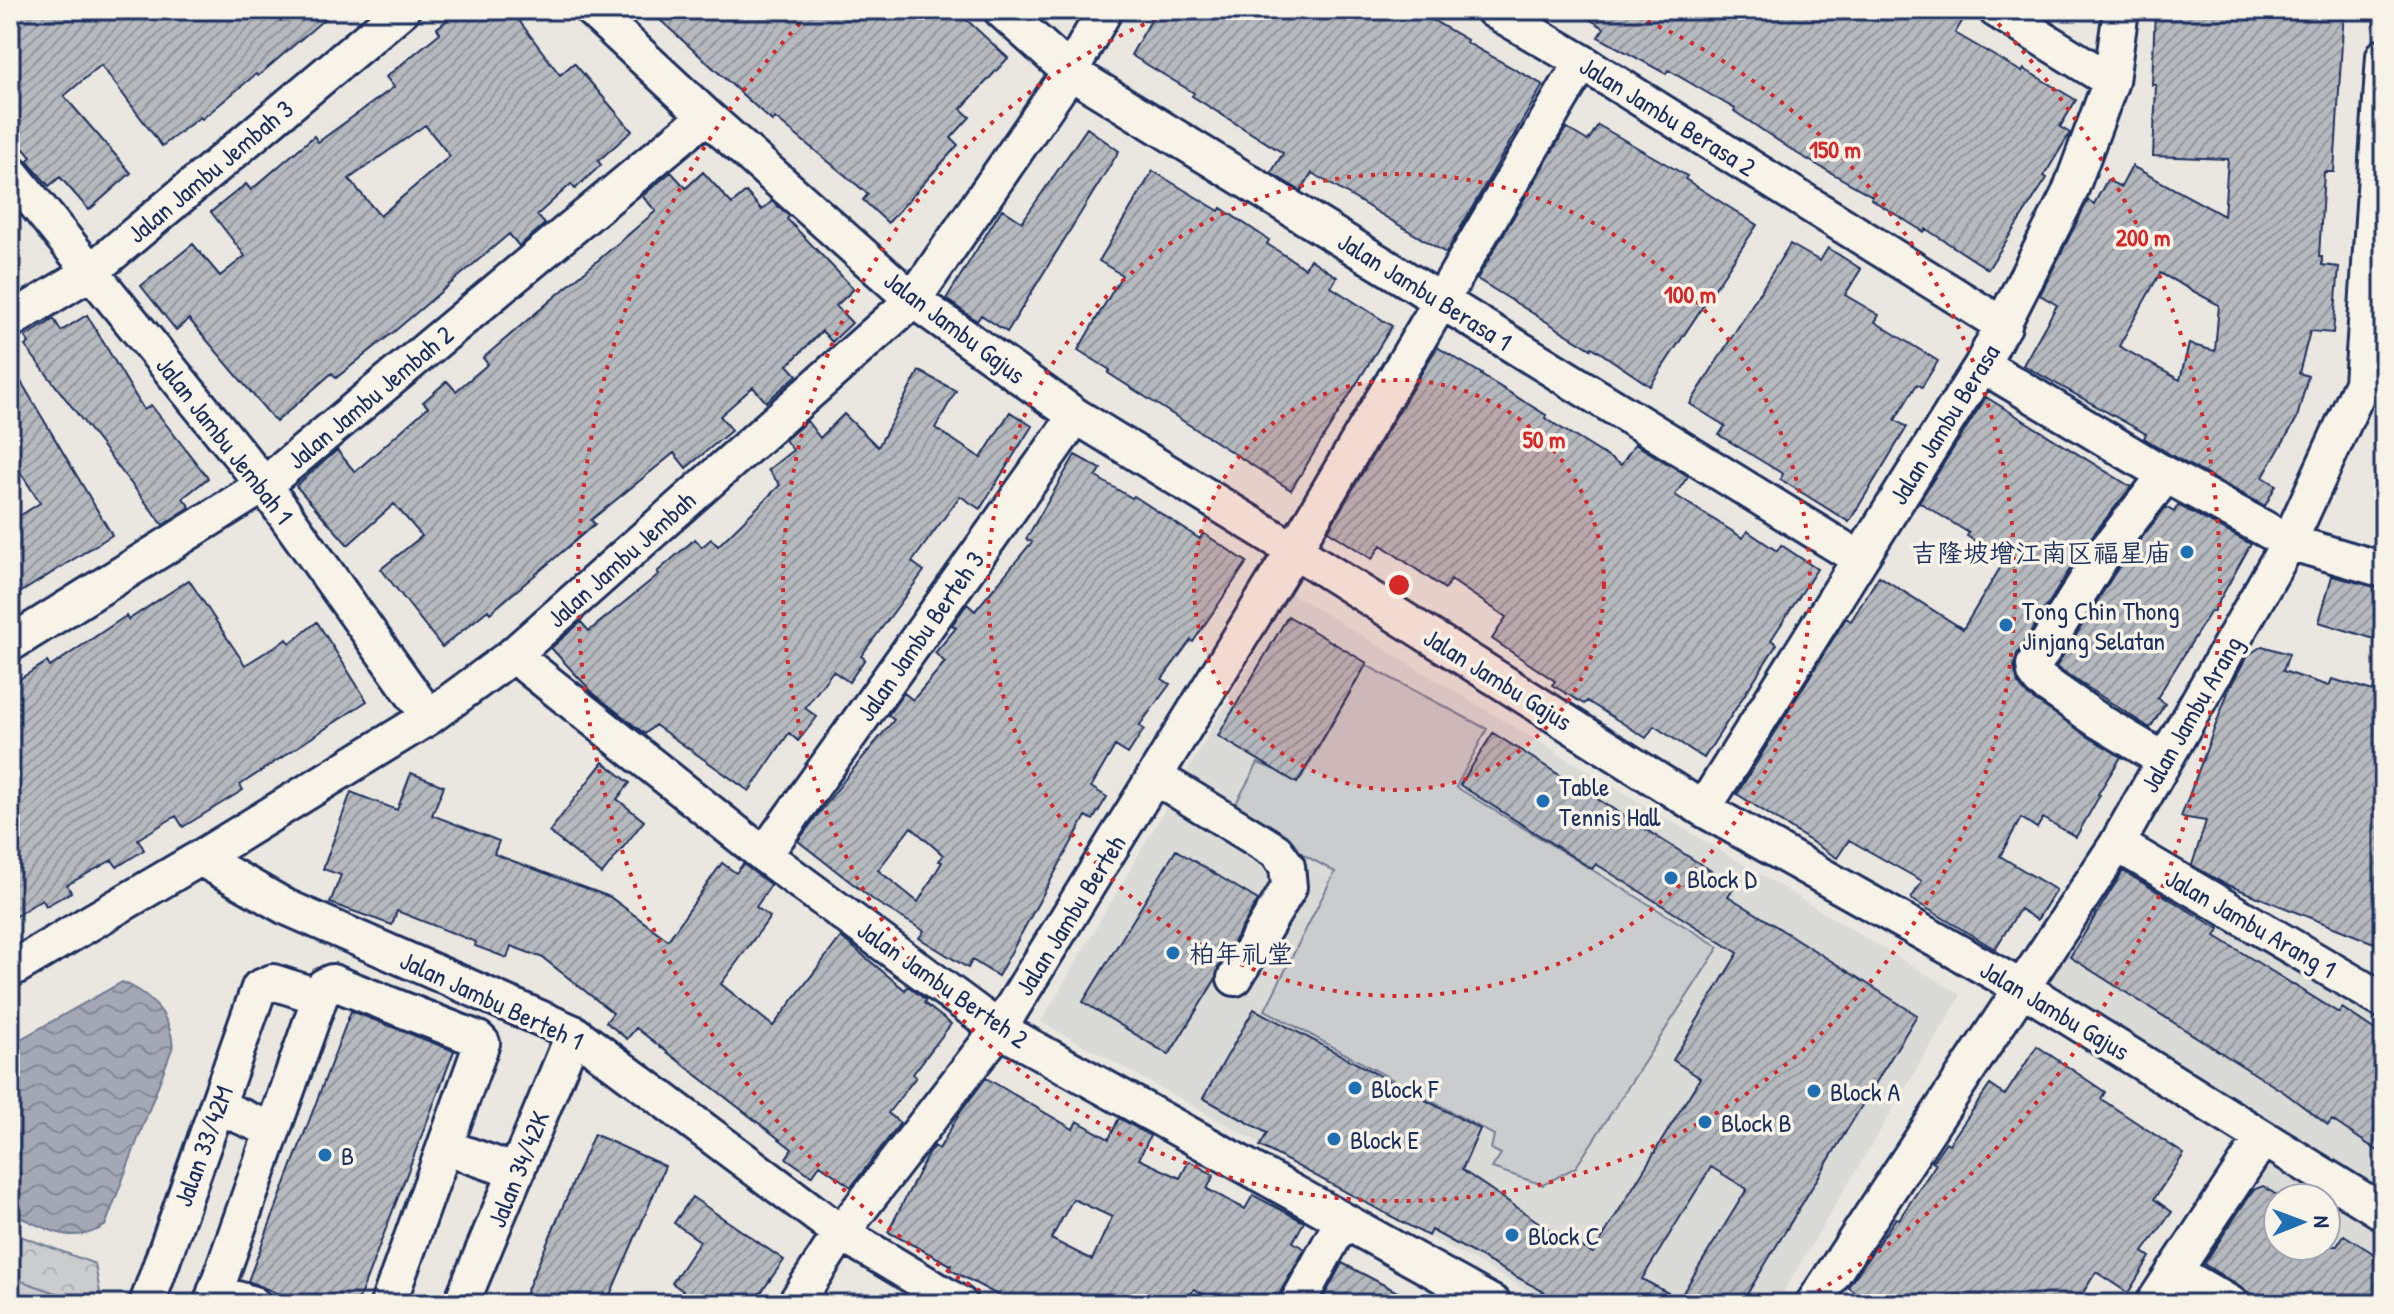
<svg xmlns="http://www.w3.org/2000/svg" width="2394" height="1314" viewBox="0 0 2394 1314" font-family="'Patrick Hand','LXGW WenKai TC',sans-serif">
	<defs>
		<pattern id="forest-crowns" width="20" height="18" patternUnits="userSpaceOnUse" patternTransform="scale(2)"><rect width="20" height="18" fill="#cbcccd"/><path d="M2 6a3 3 0 1 1 6 0M12 15a3 3 0 1 1 6 0" fill="none" stroke="#aeb0b2"/></pattern>
		<pattern id="water-waves" width="16" height="10" patternUnits="userSpaceOnUse" patternTransform="scale(2)"><rect width="16" height="10" fill="#a3a8b4"/><path d="M0 5q4-4 8 0t8 0" fill="none" stroke="#848996"/></pattern>
		<pattern id="building-hatch" width="6" height="6" patternUnits="userSpaceOnUse" patternTransform="scale(2)"><rect width="6" height="6" fill="#b6babf"/><path d="M-1 1l2-2M0 6l6-6M5 7l2-2" fill="none" stroke="#93989e"/></pattern>
	</defs>
	<rect width="100%" height="100%" fill="#eae7e0"/>
	<filter id="ink" filterUnits="userSpaceOnUse"><feTurbulence type="fractalNoise" baseFrequency=".0125" numOctaves="2"/><feDisplacementMap in="SourceGraphic" scale="16" xChannelSelector="R" yChannelSelector="G"/><feConvolveMatrix kernelMatrix="1 2 1 2 8 2 1 2 1" color-interpolation-filters="sRGB"/></filter>
	<g filter="url(#ink)">
		<path fill="#dadad6" fill-rule="evenodd" d="M1291 593 1961 995 1776 1304H1552L1041 1022Z
			M2122 855 2384 1009V1304H2243L2186 1271 2274 1133 2036 985ZM2278 1198H2326V1246H2278Z"/>
		<path fill="url(#forest-crowns)" stroke="#737e96" stroke-width="2" d="M10 1232 95 1264 102 1304H10Z"/>
		<path fill="#cbcccd" stroke="#737e96" stroke-width="2" d="M1366 665 1487 729 1456 787 1719 947 1576 1167 1543 1185 1492 1168 1501 1154 1491 1149 1494 1135 1265 1010 1335 872 1230 814 1258 763 1300 780Z
			M10 1277 76 1300 75 1304H10Z"/>
		<path fill="url(#water-waves)" stroke="#6d7892" stroke-width="2" d="M122 982C151 994 170 1014 173 1046L105 1226C69 1247 45 1227 10 1213V1045Z"/>
		<path fill="url(#building-hatch)" stroke="#1b2f5e" stroke-width="2" fill-rule="evenodd" d="M26 10H335L258 76 256 74 202 119 200 117 162 146 101 65 64 96 131 173 89 210 60 177 49 186 27 161 31 157 10 133V24Z
			M460 10H511L560 75 574 63 632 131 598 161 601 165 575 189 571 184 537 215 545 224 519 246 509 234 396 330 336 378 332 373 276 422 189 319 176 330 141 286 193 244 220 276 245 256 211 212 246 184 251 190 314 136 318 142 394 87 386 77 440 33 437 28ZM425 125 450 156 380 216 349 179Z
			M649 10H956L1008 58 961 109 970 117 951 138 958 145 888 223 863 200 868 194 775 118 772 121Z
			M1157 10H1226L1240 19 1245 10H1415L1467 40 1466 42 1543 85 1446 253 1312 173 1301 191 1271 173 1283 153 1192 96 1194 93 1131 55Z
			M1574 10H1969L1955 33 2022 72 2024 69 2076 100 2060 127 2070 133 2044 176 2047 178 1988 269 1926 229 1924 232 1871 199 1872 196 1798 154 1734 111 1735 109 1704 91 1668 70 1666 74 1598 37 1604 28Z
			M2155 10H2344L2334 172H2324L2319 257H2322V265L2339 267 2333 333 2310 331 2299 373 2308 376 2297 418 2263 477 2276 485 2265 506 2176 458 2144 438 2146 434 2023 365 2057 305 2040 295 2088 200 2094 204 2107 180 2121 187 2132 166 2224 216 2228 159 2153 156 2156 85H2152ZM2160 273 2219 305 2215 351 2189 344 2180 380 2119 346Z
			M1598 125 1687 176 1685 179 1757 225 1650 386 1592 347 1591 349 1477 279 1566 128 1588 141Z
			M1087 128 1119 151 1007 332 981 315 977 321 946 299 1002 209 1022 222Z
			M1153 171 1219 211 1221 208 1269 240 1267 244 1305 268 1310 259 1337 277 1331 287 1392 326 1291 490 1108 373 1110 370 1078 350 1122 275 1099 261Z
			M671 172 686 188 703 172 732 204 746 192 762 210 772 201 789 216 787 219 854 289 836 306 852 323 832 342 822 331 788 365 797 375 766 402 753 387 720 416 732 430 686 468 674 453 591 520 595 524 490 613 488 610 442 647 381 569 422 536 394 504 348 545 296 486 337 450 355 472 428 407 423 402 447 381 456 391 488 364 483 358 656 211 642 196Z
			M1790 244 1820 261 1828 248 1861 269 1845 295 1879 315 1875 322 1938 361 1922 387 1917 384 1895 420 1907 427 1849 522 1780 479 1783 474 1719 435 1725 426 1690 404Z
			M87 315 144 410 151 405 208 478 183 498 190 507 163 525 25 346 29 343 25 337 54 319 61 331Z
			M1437 347 1482 374 1481 375 1546 415 1545 418 1621 465 1635 444 1688 476 1675 495 1743 538 1747 531 1777 551 1781 545 1817 569 1771 640 1777 644 1704 758 1654 726 1646 738 1587 701 1584 704 1552 685 1555 681 1492 639 1506 617 1451 580 1445 589 1381 545 1372 559 1328 531Z
			M10 363 112 535 18 594 10 581V522L40 503 10 456Z
			M919 371 956 391 935 428 981 458 1010 412 1032 426 980 509 960 496 912 562 924 571 861 656 865 659 849 682 833 671 805 708 817 717 798 741 789 733 749 791 655 725 645 734 593 693 551 648 581 622 589 631 659 574 657 572 695 539 702 547 711 539 718 546 780 485 768 470 793 450 785 440 807 421 820 438 844 414 878 447Z
			M1986 397 2131 487 2085 545 2017 654 2014 667 2018 684 2028 696 2121 757 2098 794 2100 795 2076 837 2043 818 2037 828 2021 818 2000 856 2056 890 2037 920 2020 909 1995 949 1911 899 1922 881 1849 840 1837 858 1737 794 1846 618 1851 621 1879 576 1963 629 2005 560 1967 536 1969 533 1919 502Z
			M1075 455 1101 469 1096 477 1132 498 1134 496 1200 539 1203 533 1247 562 1193 642 1191 640 1162 679 1170 684 1139 726 1144 729 1128 754 1115 746 1091 787 1107 797 1093 820 1086 816 998 976 972 960 968 968 919 938 924 931 876 902 798 841 845 779 894 720 888 715 904 693 913 700 945 662 935 653 956 628 952 625 967 604 975 611 1032 542 1026 539ZM911 827 943 855 939 861 942 862 918 902 878 870Z
			M2178 505 2251 544 2213 612 2211 611 2157 698 2165 704 2150 728 2056 667 2118 568 2166 507 2174 512Z
			M2332 576 2384 589V642L2319 622Z
			M189 580 245 665 287 639 290 643 317 622 367 701 240 785 243 790 183 827 176 816 138 839 144 850 117 867 112 860 67 885 71 892 46 906 42 899 10 920V685L47 662 50 667 126 616 128 620Z
			M1288 616 1367 663 1297 783 1218 736Z
			M2262 646 2289 654 2283 671 2329 686 2332 679 2384 694V947L2225 884 2192 865 2206 821 2181 817 2230 687 2247 656Z
			M1493 733 1735 886 1728 896 1917 1015 1741 1304H1566L1431 1230 1428 1236 1260 1146 1267 1133 1203 1098 1254 1009 1480 1129 1462 1170 1550 1230 1593 1253 1700 1078 1673 1060 1738 953 1596 864 1592 869 1460 785ZM1711 1167 1747 1189 1679 1299 1642 1279Z
			M603 762 630 783 617 799 644 821 602 874 549 832Z
			M411 773 444 786 432 815 499 841 494 854 610 897 668 940 722 863 736 873 743 864 771 885 756 907 770 917 721 984 773 1026 841 937 905 990 908 986 926 1000 924 1003 951 1024 913 1074 916 1077 888 1113 900 1123 851 1187 820 1165 812 1176 786 1158 792 1149 636 1028 627 1039 606 1022 613 1013 543 958 511 946 507 958 475 946 476 942 397 911 392 925 330 903 341 875 323 869 351 792 397 810Z
			M1176 850 1258 900 1218 968 1215 980 1169 1055 1083 1002Z
			M2123 871 2219 929 2215 936 2339 1013 2342 1008 2384 1036V1155L2332 1120 2328 1125 2285 1093 2070 957Z
			M351 1011 454 1051 357 1304H302L248 1281Z
			M2037 1046 2105 1092 2101 1099 2184 1154 2154 1199 2172 1212 2143 1252 2150 1257 2128 1293 2096 1272 2076 1304H1851L1857 1294 1848 1287 1896 1218 1899 1219 1936 1164 1932 1162 1946 1142 1949 1144 1990 1085 2005 1095Z
			M986 1078 1073 1129 1077 1121 1109 1139 1119 1118 1150 1136 1139 1159 1180 1178 1189 1161 1214 1175 1207 1189 1245 1209 1253 1195 1304 1222 1293 1242 1305 1249 1279 1294 1277 1304H1222L1194 1289 1185 1304H1014L949 1269 951 1265 888 1232 929 1152 934 1146 939 1149 959 1114ZM1073 1199 1112 1217 1092 1260 1051 1239Z
			M594 1134 665 1166 648 1208 606 1304H521Z
			M2263 1186 2278 1196V1246H2337L2344 1235 2384 1260V1304H2267L2204 1264 2253 1190Z
			M692 1197 784 1260 753 1304H674L683 1291 672 1283 700 1241 674 1223Z
			M1342 1263 1367 1276 1420 1304H1320Z"/>
		<g fill="none" stroke-linecap="round" stroke-linejoin="round">
			<defs>
				<path id="minor" d="M592 10 706 116 913 300 1076 416 1294 550 1703 809 2022 988 2384 1213
					M1001 10 1070 72 1860 559
					M1493 10 1582 62 2004 326
					M1996 10 2111 81
					M10 172 264 485 429 717
					M10 321 89 273 402 10
					M1982 365 2166 475 2289 542 2384 570
					M10 644 264 485 706 116
					M513 655 764 855 999 1029 1494 1304
					M2164 760 2099 721 2040 680 2035 673 2034 665 2102 556 2166 475
					M1154 778 1172 787 1276 851 1287 866 1289 887 1235 978
					M1703 809 1982 365 2069 194 2111 81 2121 10
					M2117 844 2384 1001
					M764 855 1076 416
					M200 858 286 907 574 1033 841 1233 960 1304
					M10 970 200 858 429 717 513 655 913 300 1070 72 1105 10
					M217 1106 272 1130
					M445 1147 517 1172
					M2174 1271 2231 1304
					M215 1292 253 1304
					M147 1304 259 988 273 982 320 997
					M211 1304 320 997 324 986 332 982 478 1039 482 1043 388 1304
					M461 1304 574 1033
					M795 1304 841 1233 999 1029 1294 550 1582 62
					M1297 1304 1343 1220
					M1813 1304 2117 844 2289 542 2362 383 2384 56
					M2153 1304 2263 1138"/>
			</defs>
			<use href="#minor" stroke="#1b2f5e" stroke-width="40"/>
			<use href="#minor" stroke="#f7f3e8" stroke-width="34"/>
		</g>
	</g>
	<circle cx="1399" cy="585" r="205" fill="#d62828" fill-opacity=".12"/>
	<g fill="none" stroke="#d62828" stroke-width="4" stroke-dasharray="4 8">
		<circle cx="1399" cy="585" r="205"/>
		<circle cx="1399" cy="585" r="411"/>
		<path d="M1625 12A616 616 0 1 1 1173 12"/>
		<path d="M1001 1303A821 821 0 0 1 808 15M1990 15A821 821 0 0 1 1797 1303"/>
	</g>
	<g fill="#1f6fb2" stroke="#f7f3e8" stroke-width="3">
		<circle cx="2187" cy="552" r="8"/>
		<circle cx="2006" cy="625" r="8"/>
		<circle cx="1543" cy="801" r="8"/>
		<circle cx="1671" cy="878" r="8"/>
		<circle cx="1173" cy="953" r="8"/>
		<circle cx="1355" cy="1088" r="8"/>
		<circle cx="1814" cy="1091" r="8"/>
		<circle cx="1705" cy="1122" r="8"/>
		<circle cx="1334" cy="1139" r="8"/>
		<circle cx="325" cy="1155" r="8"/>
		<circle cx="1512" cy="1235" r="8"/>
	</g>
	<g text-anchor="middle" dominant-baseline="central" stroke-width="7" stroke-linejoin="round" paint-order="stroke">
		<g font-size="26" fill="#1b2f5e" stroke="#f7f3e8">
			<text transform="translate(1668 116) rotate(32)">Jalan Jambu Berasa 2</text>
			<text transform="translate(210 171) rotate(-40)">Jalan Jambu Jembah 3</text>
			<text transform="translate(1425 291) rotate(32)">Jalan Jambu Berasa 1</text>
			<text transform="translate(955 327) rotate(37)">Jalan Jambu Gajus</text>
			<text transform="translate(370 397) rotate(-40)">Jalan Jambu Jembah 2</text>
			<text transform="translate(1944 424) rotate(-58)">Jalan Jambu Berasa</text>
			<text transform="translate(225 440) rotate(52)">Jalan Jambu Jembah 1</text>
			<text transform="translate(621 559) rotate(-42)">Jalan Jambu Jembah</text>
			<text transform="translate(920 636) rotate(-55)">Jalan Jambu Berteh 3</text>
			<text transform="translate(1498 679) rotate(32)">Jalan Jambu Gajus</text>
			<text transform="translate(2191 714) rotate(-60)">Jalan Jambu Arang</text>
			<text transform="translate(1070 915) rotate(-58)">Jalan Jambu Berteh</text>
			<text transform="translate(2251 923) rotate(30)">Jalan Jambu Arang 1</text>
			<text transform="translate(943 984) rotate(35)">Jalan Jambu Berteh 2</text>
			<text transform="translate(492 1000) rotate(25)">Jalan Jambu Berteh 1</text>
			<text transform="translate(2055 1010) rotate(31)">Jalan Jambu Gajus</text>
			<text transform="translate(203 1146) rotate(-70)">Jalan 33/42M</text>
			<text transform="translate(518 1169) rotate(-68)">Jalan 34/42K</text>
		</g>
		<g font-size="26" fill="#1b2f5e" stroke="#f7f3e8" text-anchor="start">
			<text x="2171" y="552" text-anchor="end">吉隆坡增江南区福星庙</text>
			<text x="2022" y="610">Tong Chin Thong<tspan x="2022" dy="30">Jinjang Selatan</tspan></text>
			<text x="1559" y="786">Table<tspan x="1559" dy="30">Tennis Hall</tspan></text>
			<text x="1687" y="878">Block D</text>
			<text x="1189" y="953">柏年礼堂</text>
			<text x="1371" y="1088">Block F</text>
			<text x="1830" y="1091">Block A</text>
			<text x="1721" y="1122">Block B</text>
			<text x="1350" y="1139">Block E</text>
			<text x="341" y="1155">B</text>
			<text x="1528" y="1235">Block C</text>
		</g>
	</g>
	<circle cx="1399" cy="585" r="12" fill="#d62828" stroke="#f7f3e8" stroke-width="4"/>
	<g font-size="24" text-anchor="middle" font-weight="bold" fill="#d62828" stroke="#f7f3e8" stroke-width="7" stroke-linejoin="round" paint-order="stroke">
		<text x="1835" y="158">150 m</text>
		<text x="2143" y="246">200 m</text>
		<text x="1690" y="303">100 m</text>
		<text x="1544" y="448">50 m</text>
	</g>
	<rect width="2394" height="1314" fill="none" stroke="#f7f3e8" stroke-width="40"/>
	<rect x="20" y="20" width="2354" height="1274" fill="none" stroke="#1b2f5e" stroke-width="3" filter="url(#ink)"/>
	<g transform="translate(2302 1222) rotate(89)"><circle r="38" fill="#f7f3e8" stroke="#9fa5b1" stroke-width="2"/>
	<path d="M0-6L14 30L0 20L-14 30Z" fill="#1f6fb2"/>
	<text y="-12" font-size="22" font-weight="bold" text-anchor="middle" fill="#1b2f5e">N</text>
	</g>
</svg>
